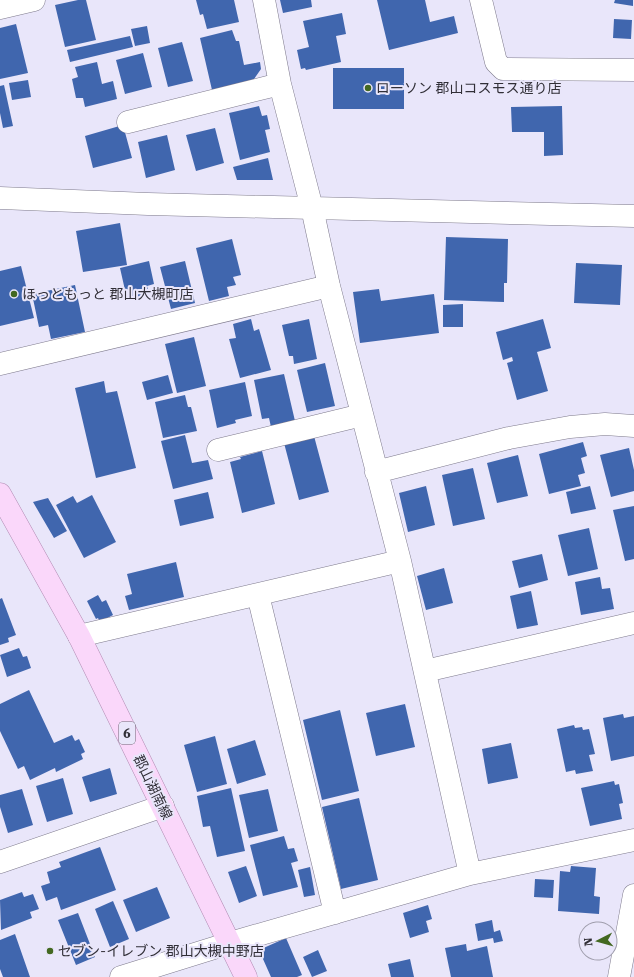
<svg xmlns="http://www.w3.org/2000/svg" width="634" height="977" viewBox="0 0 634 977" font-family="'Roboto Serif','Noto Sans JP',serif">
	<rect width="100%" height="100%" fill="#e9e6fa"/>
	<path fill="#4066ae" d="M78 0H86L96 40 65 47 55 5Z
		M196 0H234L239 22 207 29 203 14 200 15Z
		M280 0H311L312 7 283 13Z
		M377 0H425L430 22 454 16 458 33 389 50Z
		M615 0H633V6L614 3Z
		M342 13 346 34 336 36 341 62 306 70 305 68 301 69 297 50 309 47 303 21Z
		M614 19 632 20 631 39 613 38Z
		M16 24 28 73 0 79V28Z
		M147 26 150 43 135 46 131 29Z
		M232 30 236 41H239L244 65 260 62 261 69 252 82 212 90 200 38Z
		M130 36 133 47 70 62 67 50Z
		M182 42 193 81 168 87 158 48Z
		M143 53 152 87 125 94 116 60Z
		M97 62 102 84 113 81 117 99 85 107 83 98H76L72 79 78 77 75 67Z
		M333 68H404V109H333Z
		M28 80 31 97 12 100 9 83Z
		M4 85 13 126 3 128 0 113V86Z
		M259 106 262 116 267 115 270 129 265 130 270 152 240 160 229 113Z
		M562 106 563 155 544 156V132H512L511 107Z
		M123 125 132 158 93 168 85 136Z
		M215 128 224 163 196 171 186 135Z
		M167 135 175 170 146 178 138 142Z
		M268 158 273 180H237L233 167Z
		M120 223 127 265 83 272 76 231Z
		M446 237 508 239 507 283H504V302L444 300Z
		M232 239 241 275 233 277 236 285 227 287 229 296 209 301 196 248Z
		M149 261 154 284 147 286 149 294 127 299 120 268Z
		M185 261 195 303 171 309 160 267Z
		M576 263 622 265 620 305 574 303Z
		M21 266 34 318 0 326V271Z
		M75 285 85 332 51 339 48 325 39 327 32 294Z
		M379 289 381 301 434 294 439 333 360 343 353 292Z
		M463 304V327H443V305Z
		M251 319 254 331 259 329 271 370 240 378 229 339 236 338 233 324Z
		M309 319 317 359 294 364 293 356H289L282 325Z
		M543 319 551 348 537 352 548 391 517 400 507 363 513 361 512 357 503 360 496 332Z
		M194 337 206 386 177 393 165 344Z
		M325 363 335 406 307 412 297 370Z
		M284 374 295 421 271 427 269 418 262 419 254 380Z
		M168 375 173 393 147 400 142 382Z
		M104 381 106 393 117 391 136 468 96 478 75 388Z
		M245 382 252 416 235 420 236 423 217 428 209 390Z
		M185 395 188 407H191L197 431 163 438 155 402Z
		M185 435 192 463 208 460 213 479 173 489 161 441Z
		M314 436 329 492 299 500 284 443Z
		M583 442 587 456 581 458 585 473 578 475 581 486 549 494 539 454Z
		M629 448 634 470V491L611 497 600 455Z
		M262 451 275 504 242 513 230 462 241 459 240 457Z
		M518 455 528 496 497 503 487 463Z
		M473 468 485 519 453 526 442 475Z
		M426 486 435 525 408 532 399 493Z
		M590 486 596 509 571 514 566 492Z
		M208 492 214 518 180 526 174 500Z
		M92 495 116 542 84 558 56 505 73 496 77 503Z
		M48 498 67 531 54 538 33 502Z
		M634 506V559L625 561 613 510Z
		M589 528 598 569 568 576 558 535Z
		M542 554 548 580 519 588 512 561Z
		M176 562 184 597 129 610 125 596 132 594 127 574Z
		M444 568 453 603 426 610 417 576Z
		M600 577 602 589 610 588 614 609 581 615 575 582Z
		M531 591 538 625 517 629 510 596Z
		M98 595 102 602 106 600 113 615 100 622 98 618 96 619 87 601Z
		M2 598 16 635 8 638 9 642 0 645V599Z
		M19 648 23 657 27 656 31 668 7 677 0 655Z
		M29 690 54 743 72 735 75 741 79 739 85 752 81 754 83 759 56 772 55 768 30 780 24 766 18 769 0 731V704Z
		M405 704 415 747 376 756 366 713Z
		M340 710 359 791 322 800 303 720Z
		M623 714 624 718 634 716V756L611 761 603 718Z
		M574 725 575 728 582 727 583 730 589 729 595 754 589 755 593 771 576 774 575 770 566 772 557 729Z
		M215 736 227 784 197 792 184 745Z
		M255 740 266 775 237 784 227 749Z
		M511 743 518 778 488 784 482 749Z
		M110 768 117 794 90 802 82 777Z
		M63 778 73 814 47 822 36 786Z
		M614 781 615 785 619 784 623 803 619 804 622 819 590 826 581 788Z
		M231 788 245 851 217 857 210 826 203 827 197 796Z
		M22 789 33 825 8 833 0 807V795Z
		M268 789 278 831 249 838 239 795Z
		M359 798 378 880 341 889 322 807Z
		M284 836 288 849 294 848 298 861 291 863 298 887 263 896 250 845Z
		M100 847 116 890 61 910 57 897 46 901 41 886 50 883 47 872 61 867 59 862Z
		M246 866 257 896 239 903 228 872Z
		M571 866 596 868 594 896 600 897 599 914 558 911 560 871 570 872Z
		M310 867 315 895 304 897 298 870Z
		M535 879 554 880 553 898 534 897Z
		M157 887 170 918 136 932 123 900Z
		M22 892 24 897 33 894 39 909 30 912 32 918 1 930 0 900Z
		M113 901 129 939 110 947 95 909Z
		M428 905 432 919 426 921 429 932 410 938 403 913Z
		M78 913 95 957 76 965 58 920Z
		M492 920 494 932 500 930 503 941 494 943 493 938 478 941 475 924Z
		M15 934 30 977H3L0 969V940Z
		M286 938 302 975 297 977H271L259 950Z
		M466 944 467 951 487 946 493 977H451L445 948Z
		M318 950 327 971 312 977 303 957Z
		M410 959 414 977H391L388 964Z"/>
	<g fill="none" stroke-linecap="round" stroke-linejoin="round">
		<defs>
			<path id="minor" d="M264 0 280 84 312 208 329 286 400 561 470 874
				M481 0 496 62 503 69 634 70
				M0 8 34 0
				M128 122 280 84
				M0 198 148 204 634 216
				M0 364 329 286
				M218 450 362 415
				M376 472 509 438 570 427 605 424 634 426
				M258 595 335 913
				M79 636 400 561
				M425 671 634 623
				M0 862 163 806
				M121 977 230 943 470 874 634 840
				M619 977 634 895"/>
			<path id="major" d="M0 494 79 636 246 977"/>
		</defs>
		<use href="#minor" stroke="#7e7a8c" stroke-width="23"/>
		<use href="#major" stroke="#b18bb3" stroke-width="23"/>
		<use href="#minor" stroke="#fff" stroke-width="22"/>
		<use href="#major" stroke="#fad7fa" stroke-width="22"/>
	</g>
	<g fill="#436821" stroke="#e9e6fa" stroke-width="1.5">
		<circle cx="368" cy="88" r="4"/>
		<circle cx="14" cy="294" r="4"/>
		<circle cx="50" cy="951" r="4"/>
	</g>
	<g text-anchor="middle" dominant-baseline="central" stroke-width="4" stroke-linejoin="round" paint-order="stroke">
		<rect fill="#e9e6fa" stroke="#686672" stroke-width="1" x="119" y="722" width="16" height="22" rx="3"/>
		<g font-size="13" font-weight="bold" fill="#312f37">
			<text x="127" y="733">6</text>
		</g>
		<g font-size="14" fill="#312f37" stroke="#e9e6fa" text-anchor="start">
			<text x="376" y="88">ローソン 郡山コスモス通り店</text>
			<text x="22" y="294">ほっともっと 郡山大槻町店</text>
			<text x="58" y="951">セブン-イレブン 郡山大槻中野店</text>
		</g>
		<g font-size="14" fill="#312f37" stroke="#e9e6fa">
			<text transform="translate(153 787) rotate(64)">郡山湖南線</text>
		</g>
	</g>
	<g transform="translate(598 941) rotate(264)"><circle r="19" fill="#e9e6fa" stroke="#9f9dac"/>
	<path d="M0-3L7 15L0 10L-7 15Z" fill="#436821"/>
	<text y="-6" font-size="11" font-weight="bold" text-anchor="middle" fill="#312f37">N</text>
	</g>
</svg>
